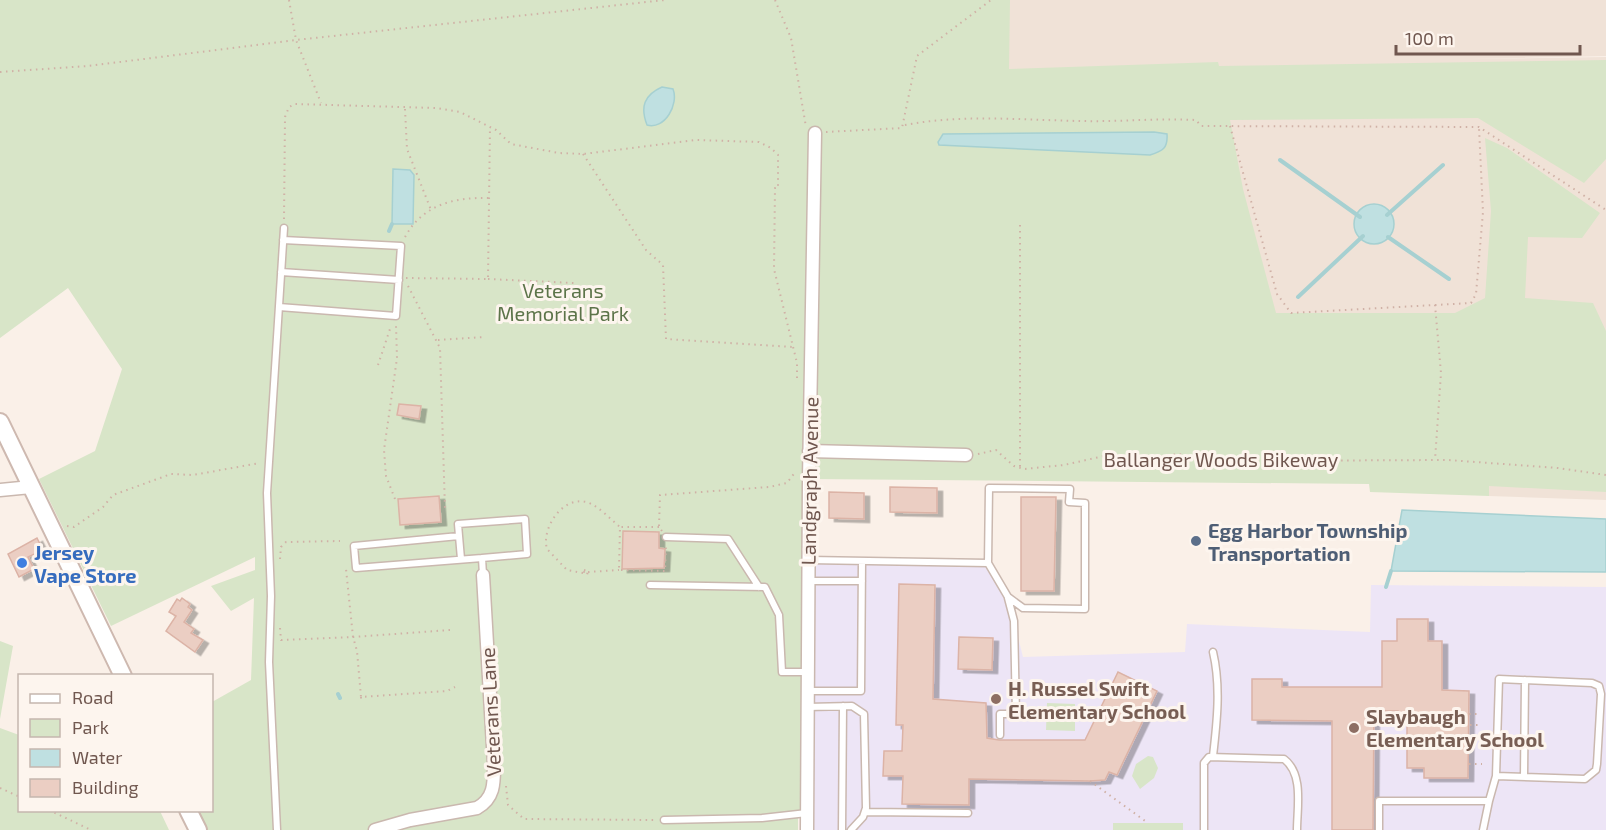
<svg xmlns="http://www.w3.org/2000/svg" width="1606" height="830" viewBox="0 0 1606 830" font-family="'Exo 2',sans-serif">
	<defs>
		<filter id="shadow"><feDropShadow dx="5.5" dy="3.5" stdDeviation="0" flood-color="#0004"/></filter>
	</defs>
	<rect width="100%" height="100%" fill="#faf0e8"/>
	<path fill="#f0e2d7" d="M931 0H1606V56L1469 59 1606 57V500L1489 496 1490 313H1267L926 73Z"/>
	<path fill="#ede5f6" d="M808 560 988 563 1008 597 1023 657 1185 652 1187 624 1370 632 1371 585 1606 587V830H807Z"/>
	<path fill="#d8e5c8" d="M0 0H1010L1009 69 1218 62 1219 66 1606 60V159L1584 183 1478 118 1230 120 1243 189 1276 313H1455L1485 298 1491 211 1485 138 1507 148 1600 213 1582 238 1528 237 1525 298 1593 303 1606 331V492L1489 486V496L1370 492 1369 484 809 479 807 813 798 814V830H198L188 811 212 810V702L251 680 254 598 231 611 211 586 255 570V557L111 626 39 479 95 451 122 369 68 288 0 338Z
		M0 641 13 646 0 719Z
		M1047 703 1075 704V731L1046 730Z
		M0 728 19 735 20 810 160 811 169 830H0Z
		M1148 756 1153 757 1158 768 1154 778 1140 789 1132 776 1136 764Z
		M1113 823H1183V830H1113Z"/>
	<path fill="#bfe0e1" stroke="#a6d0d1" stroke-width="1.5" d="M662 87 673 89C679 104 665 130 647 125 640 107 644 95 662 87Z
		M1154 132 1167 134C1168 148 1163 151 1150 155L939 145 938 142 943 134Z
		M393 169 410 170 414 175 413 224H392Z
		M1354 224a20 20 0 1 1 40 0a20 20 0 1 1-40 0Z
		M1402 510 1606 519V572L1391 571Z"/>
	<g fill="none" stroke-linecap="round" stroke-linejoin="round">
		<path stroke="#a6d0d1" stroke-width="4" d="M1280 160 1360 217
			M1387 215 1443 165
			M389 231 392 224
			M1388 237 1449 279
			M1298 297 1363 236
			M1386 587 1391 571
			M338 694 340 698"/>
	</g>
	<path fill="#ebcec3" stroke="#dcb3a6" stroke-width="1.5" filter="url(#shadow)" d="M399 404 421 406 419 419 397 415Z
		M890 487 937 488V513L890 512Z
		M829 492 864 493V519L829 518Z
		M439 496 441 522 400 525 398 499Z
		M1021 497H1056L1054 591H1021Z
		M623 531 659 532V548L665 549 664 568 622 569Z
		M37 538 43 550 28 557 34 569 19 577 8 554Z
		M899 584 935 585 933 699 986 703 987 738 999 740H1085L1118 672 1157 691 1117 775 1109 772 1105 780 1090 781 969 779V805L902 804 903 776H883L884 751H902L903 725H896Z
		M182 598 190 604 188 607 192 610 184 622 194 629 191 633 203 640 195 652 166 631 176 616 169 612 177 599 180 601Z
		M1397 619H1428V641H1442V690L1469 691 1468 778H1424V768H1407V719H1398V711H1374L1373 830H1332V721L1252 720V679H1282V687H1382V641H1397Z
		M959 637 993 638 992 670 958 669Z"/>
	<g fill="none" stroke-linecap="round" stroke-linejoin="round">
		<defs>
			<path id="service" d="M281 272 399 280
				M279 307 396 316 401 246 283 240
				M989 488 1070 489 1069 502 1085 503V609L1023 608 1008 597 988 563Z
				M459 536 461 559
				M666 537 728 539 759 587
				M482 558 356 568 354 546 459 536 458 524 525 519 527 554 482 558 483 575
				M809 560 988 563
				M808 581H862
				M650 585 765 587 779 615 782 672H807
				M1213 652C1221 686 1217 722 1213 756
				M807 691H861L862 561
				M807 707 852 706 864 714 866 808 863 817 851 830
				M1000 735V714H1016L1014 621 1008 598
				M1524 777 1525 680
				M865 812 968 813
				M664 820 762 818 807 813
				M277 830 269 662 271 596 267 493 284 228
				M842 830 843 706
				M1204 830V763L1209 757 1284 759C1304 774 1297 808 1297 830
				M1379 830V801H1489L1496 776 1499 679 1592 683 1599 686 1601 694 1597 764 1596 770 1585 779 1496 776
				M1483 830 1489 801"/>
			<path id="minor" d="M809 451 966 455
				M0 490 31 487
				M375 830 410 820 477 808C495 798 494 782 494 764L483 575
				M807 830 809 479 815 133"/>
			<path id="secondary" d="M0 422 123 676
				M188 810 198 830"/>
		</defs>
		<use href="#service" stroke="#cab8af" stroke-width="9"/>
		<use href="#minor" stroke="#cab8af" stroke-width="15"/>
		<use href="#secondary" stroke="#ceb9b0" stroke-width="20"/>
		<path stroke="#d0b1a6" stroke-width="2" stroke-dasharray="1.5 4.5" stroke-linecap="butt" d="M289 0 296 40 321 103
			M775 0 791 38 806 127
			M0 72 88 66 296 40 665 0
			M405 109 407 149 431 210
			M905 125C962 114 1022 120 1080 121 1119 122 1157 118 1196 120L1201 126 1479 127 1606 210
			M1230 126 1277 294 1291 313 1435 305 1441 373 1435 460
			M826 132 902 128 917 56 991 0
			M583 154 646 250 663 265 666 339 793 347
			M284 219 285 117 289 107 295 104 436 108 460 112 496 130 511 144 559 153 583 154 696 140 759 142 771 148 778 155V188H775L774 269 797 363V381
			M1020 225V469
			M405 237C423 204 455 197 490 198
			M406 278 488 279 490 127
			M488 279 574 283
			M408 286 440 348 445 509
			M1435 305 1471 303 1476 294 1483 212 1479 128
			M438 340 484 337
			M378 365 391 326
			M978 454 996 450 1014 466 1024 469 1064 465 1104 456 1155 457 1178 454 1227 461 1448 460 1558 468 1606 475
			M395 499 386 476 384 450 397 358 396 325
			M67 526 74 527 103 507 113 495 171 474 193 475 260 463
			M659 527H620L619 570 665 571 666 544
			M662 531 659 527 660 495 769 487 787 483 796 471
			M280 559 281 547 286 542 340 541
			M584 570 588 571 587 575 584 573Z
			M588 572 619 570
			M583 573 567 570 547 549C541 529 562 496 586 502 598 505 610 519 620 527
			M280 628 281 640 353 637 346 569
			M450 630 353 637 357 651 361 697 447 691 455 687
			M361 697V703
			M1469 714H1477
			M1470 725H1482
			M1469 764H1482
			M1090 781 1148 823
			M506 786 508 805 524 819 655 820
			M0 788 20 797
			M49 810 91 830"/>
		<use href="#service" stroke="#fff" stroke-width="6"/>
		<use href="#minor" stroke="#fff" stroke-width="12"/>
		<use href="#secondary" stroke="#fff" stroke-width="16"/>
	</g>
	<circle fill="#5c6f8a" stroke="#fdf5ee" stroke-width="2" cx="1196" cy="541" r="6"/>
	<circle fill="#3f7fe0" stroke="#fdf5ee" stroke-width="2" cx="22" cy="563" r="6"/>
	<g fill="#8d6e63" stroke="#fdf5ee" stroke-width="2">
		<circle cx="996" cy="699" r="6"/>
		<circle cx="1354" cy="728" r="6"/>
	</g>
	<g text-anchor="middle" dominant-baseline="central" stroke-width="6" stroke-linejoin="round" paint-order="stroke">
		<g font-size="20" fill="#5c7449" stroke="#fdf5ee">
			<text x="563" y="290">Veterans<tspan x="563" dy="23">Memorial Park</tspan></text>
		</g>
		<g font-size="20" fill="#70574f" stroke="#fdf5ee">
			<text x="1221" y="459">Ballanger Woods Bikeway</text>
			<text transform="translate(809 481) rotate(-89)">Landgraph Avenue</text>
			<text transform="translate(490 712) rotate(-93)">Veterans Lane</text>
		</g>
		<g font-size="20" font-weight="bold" fill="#4e5e75" stroke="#fdf5ee" text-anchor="start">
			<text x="1208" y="530">Egg Harbor Township<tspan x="1208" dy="23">Transportation</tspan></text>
		</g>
		<g font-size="20" font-weight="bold" fill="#366cbe" stroke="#fdf5ee" text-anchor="start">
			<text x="34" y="552">Jersey<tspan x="34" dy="23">Vape Store</tspan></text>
		</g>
		<g font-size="20" font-weight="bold" fill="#785e54" stroke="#fdf5ee" text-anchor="start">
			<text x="1008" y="688">H. Russel Swift<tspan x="1008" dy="23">Elementary School</tspan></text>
			<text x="1366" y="716">Slaybaugh<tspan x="1366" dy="23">Elementary School</tspan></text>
		</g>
	</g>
	<rect x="18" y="674" width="195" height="138" fill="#fdf5ee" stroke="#c5b6ae" stroke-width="1.5"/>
	<rect x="30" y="694" width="30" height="9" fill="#ffffff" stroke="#c5b6ae" stroke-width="1.5"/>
	<text x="72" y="704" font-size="18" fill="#70574f">Road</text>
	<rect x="30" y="719" width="30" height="18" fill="#d8e5c8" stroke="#c5b6ae" stroke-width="1.5"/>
	<text x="72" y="734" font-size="18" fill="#70574f">Park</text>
	<rect x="30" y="749" width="30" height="18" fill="#bfe0e1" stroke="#c5b6ae" stroke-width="1.5"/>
	<text x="72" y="764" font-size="18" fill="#70574f">Water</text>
	<rect x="30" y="779" width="30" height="18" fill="#ebcec3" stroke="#c5b6ae" stroke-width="1.5"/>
	<text x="72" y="794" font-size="18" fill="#70574f">Building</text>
	<path d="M1396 45v9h184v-9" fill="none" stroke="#70574f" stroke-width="3"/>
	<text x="1405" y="45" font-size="18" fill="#70574f" stroke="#fdf5ee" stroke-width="4.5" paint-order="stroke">100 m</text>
</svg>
